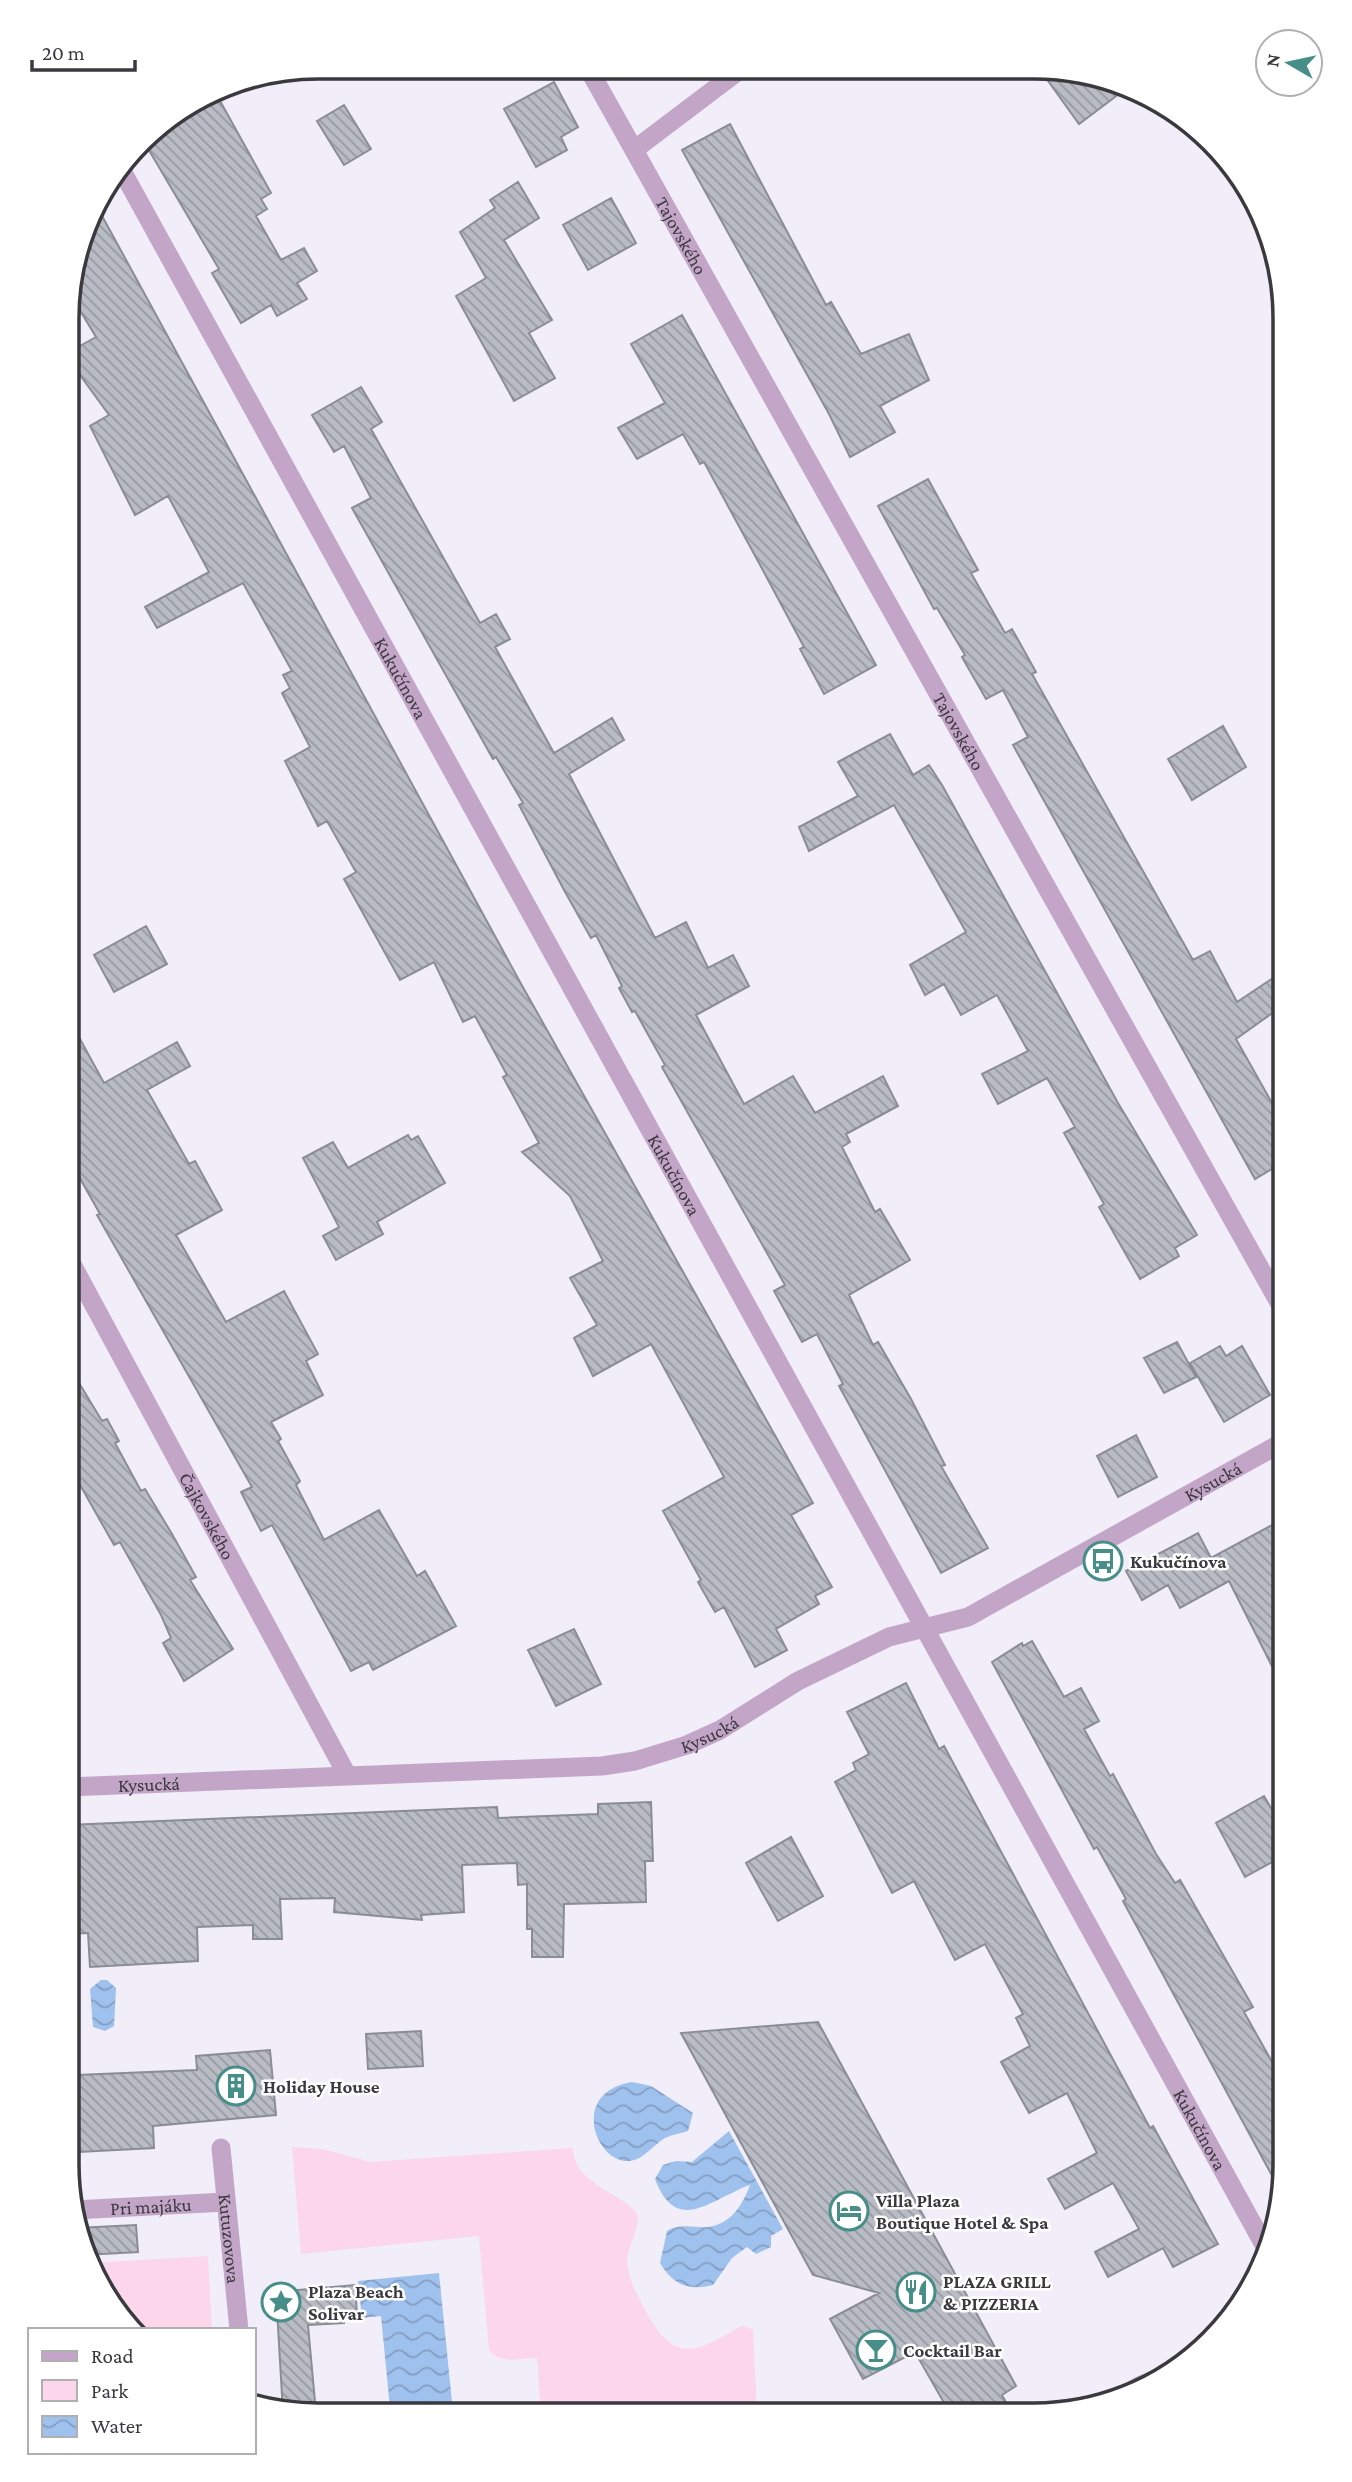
<svg xmlns="http://www.w3.org/2000/svg" width="1352" height="2482" viewBox="0 0 1352 2482" font-family="'Crimson Pro',serif">
	<defs>
		<pattern id="water-waves" width="16" height="10" patternUnits="userSpaceOnUse" patternTransform="scale(1.75)"><rect width="16" height="10" fill="#9fc1ee"/><path d="M0 5q4-4 8 0t8 0" fill="none" stroke="#839ec2"/></pattern>
		<pattern id="building-back-hatch" width="6" height="6" patternUnits="userSpaceOnUse" patternTransform="scale(1.75)"><rect width="6" height="6" fill="#b9bbc5"/><path d="M-1 5l2 2M0 0l6 6M5-1l2 2" fill="none" stroke="#9799a1"/></pattern>
	</defs>
	<rect width="100%" height="100%" fill="#f1eef9"/>
	<path fill="#fcd6eb" d="M292 2147 323 2149 370 2162 572 2148C574 2154 575 2163 579 2168 590 2186 634 2203 637 2214 641 2228 627 2246 627 2261 628 2278 635 2291 643 2306 673 2363 691 2356 741 2326L753 2329 757 2415 541 2414 537 2358C519 2358 501 2365 489 2350L479 2236 301 2254Z
		M208 2256 212 2330H133L109 2304 89 2263Z"/>
	<path fill="url(#water-waves)" d="M101 1980H107L116 1988 114 2026 105 2031 93 2027 90 1989Z
		M632 2082 651 2086 693 2113 688 2131C679 2134 669 2135 662 2140 652 2147 642 2160 630 2161 595 2164 569 2092 632 2082Z
		M729 2131 783 2229 771 2236V2247L756 2254 747 2247 732 2258 713 2285C688 2291 673 2285 660 2263L667 2231C680 2224 685 2227 699 2227 727 2229 741 2209 750 2185 712 2198 677 2237 655 2179L663 2165 676 2161 692 2162Z
		M439 2273 452 2402 390 2408 381 2316 362 2318 358 2281Z"/>
	<path fill="url(#building-back-hatch)" stroke="#8a8c96" stroke-width="2" d="M1041 71H1083L1123 91 1079 124Z
		M554 82 578 127 561 137 567 150 536 167 504 109Z
		M214 90 271 193 261 199 267 209 256 216 281 260 304 248 317 271 297 283 307 299 277 316 271 305 241 323 212 273 219 269 143 140 152 129Z
		M344 105 371 149 344 165 317 121Z
		M730 124 826 305 831 302 861 354 909 334 929 380 880 406 895 432 850 457 829 414 682 150Z
		M518 182 539 218 504 240 552 320 529 333 555 378 514 401 456 296 486 278 460 232 495 208 490 200Z
		M611 198 636 243 588 270 563 225Z
		M95 203 520 982 813 1503 791 1515 832 1587 815 1596 819 1604 776 1629 787 1650 755 1667 724 1607 715 1612 698 1582 701 1580 663 1511 724 1477 651 1344 593 1376 574 1338 597 1325 570 1278 603 1261 570 1196 522 1152 539 1143 503 1077 507 1075 475 1016 463 1022 434 962 400 980 344 879 356 872 327 821 318 826 285 761 310 747 282 693 290 688 283 675 292 671 243 583 157 628 145 607 209 572 168 496 135 515 90 426 109 415 69 360V352L96 337 69 292Z
		M682 315 876 665 824 694 800 649 804 647 759 563 704 462 700 464 683 434 637 459 618 428 665 403 631 344Z
		M361 387 382 422 371 429 480 623 496 614 510 639 495 647 554 753 612 718 624 740 569 774 655 938 686 922 708 968 733 955 749 986 696 1015 744 1104 793 1076 815 1113 883 1076 898 1106 846 1134 850 1142 842 1147 875 1212 880 1209 910 1260 849 1295 873 1345 878 1342 911 1399 945 1465 941 1466 988 1548 941 1573 839 1386 843 1384 817 1334 802 1342 774 1291 785 1285 662 1067 665 1065 635 1011 632 1012 619 988 622 986 596 935 591 938 564 890 519 805 523 803 496 757 493 759 352 508 371 498 344 446 334 452 312 415Z
		M928 479 978 570 971 573 1005 633 1012 629 1036 672 1032 674 1193 960 1210 951 1237 1002 1285 970V1004L1236 1039 1285 1126V1161L1255 1179 1013 745 1028 737 1003 690 986 699 962 657 965 655 937 608 934 609 878 506Z
		M1223 726 1246 767 1192 800 1168 759Z
		M890 734 913 775 929 765 942 785 1118 1103 1197 1235 1175 1248 1179 1256 1140 1279 1099 1207 1104 1204 1064 1133 1075 1127 1047 1078 998 1104 982 1074 1028 1051 997 995 961 1015 944 984 925 995 910 965 966 932 894 805 809 851 799 827 858 796 838 762Z
		M146 926 167 964 114 992 94 955Z
		M68 1017 104 1083 177 1042 190 1066 147 1090 189 1164 195 1161 222 1210 176 1235 226 1322 284 1291 318 1354 306 1361 323 1395 271 1422 281 1439 278 1441 300 1481 296 1485 324 1540 379 1510 417 1576 425 1571 456 1626 373 1670 369 1662 351 1671 272 1525 261 1531 241 1492 252 1487 97 1215 100 1214 68 1157Z
		M408 1135 411 1140 418 1136 445 1183 377 1222 383 1234 336 1260 323 1236 339 1227 303 1158 333 1142 348 1168Z
		M1177 1342 1196 1377 1164 1393 1144 1358Z
		M1220 1346 1226 1356 1242 1346 1270 1395 1224 1422 1190 1363Z
		M67 1363 102 1421 107 1419 119 1441 115 1443 141 1491 145 1489 172 1534 196 1577 190 1580 233 1649 184 1681 163 1643 171 1638 161 1615 120 1542 114 1545 75 1476 67 1480Z
		M1136 1435 1157 1477 1118 1497 1097 1456Z
		M1285 1518V1692L1229 1581 1180 1608 1168 1585 1142 1600 1126 1571 1198 1533 1211 1558Z
		M574 1629 601 1684 556 1706 528 1650Z
		M1032 1641 1064 1697 1081 1688 1099 1721 1084 1729 1110 1776 1113 1774 1156 1854 1175 1883 1180 1880 1253 2007 1244 2012 1276 2069 1285 2064V2181L1282 2194 1123 1901 1126 1899 1097 1847 1094 1849 992 1662 1022 1643 1023 1646Z
		M906 1683 939 1749 944 1746 1150 2128 1153 2126 1218 2244 1173 2267 1163 2248 1108 2277 1095 2252 1139 2229 1113 2183 1065 2209 1048 2179 1097 2153 1067 2093 1029 2113 1001 2062 1030 2046 1016 2018 1023 2014 985 1944 955 1960 914 1881 892 1893 835 1782 856 1770 853 1763 869 1754 847 1712Z
		M1264 1796 1285 1832V1855L1245 1877 1216 1823Z
		M651 1802 653 1861H645L646 1902 564 1904 563 1957H532V1929H527V1884L518 1885 517 1863 462 1865 464 1912 421 1915 422 1920 334 1912 335 1898 280 1899 282 1939H253V1925L197 1927 198 1961 90 1967 88 1933 67 1934V1825L497 1807 498 1818 598 1814V1804Z
		M791 1837 823 1896 778 1921 746 1863Z
		M818 2022 1016 2386 1002 2395 1013 2415H951L915 2352 863 2379 830 2319 879 2293 813 2275 681 2033Z
		M421 2031 423 2066 368 2069 366 2034Z
		M270 2050 276 2115 153 2126 154 2148 79 2152 77 2075 197 2070 196 2056Z
		M136 2225 138 2252 85 2255 80 2245 77 2228Z
		M355 2285 357 2314 343 2315 344 2323 308 2325 316 2413H283L276 2292Z"/>
	<g fill="none" stroke-linecap="round" stroke-linejoin="round">
		<g stroke="#c3a5c8" stroke-width="19">
			<path id="s1" d="M588 68 1285 1313"/>
			<path d="M634 150 741 69"/>
			<path id="s2" d="M121 169 1268 2252"/>
			<path id="s3" d="M68 1257 347 1775"/>
			<path id="s4" d="M221 2148 239 2330"/>
			<path id="s5" d="M74 2210 226 2202"/>
			<path d="M1114 2402 1139 2386 1166 2375"/>
		</g>
		<path stroke="#c3a5c8" stroke-width="19" id="s6" d="M67 1787 602 1766 635 1761 687 1745 720 1730 798 1681 889 1637 968 1617 1285 1441"/>
	</g>
	<defs>
		<symbol id="bus-ring" viewBox="-11 -11 22 22"><circle r="9.5" fill="#fff" stroke="#478e89" stroke-width="1.5"/><path d="M-5-6H5V4H4V6H2V4H-2V6H-4V4H-5ZM-3.5-4V0h7V-4ZM-3.5 1.2v1.5H-2V1.2ZM2 1.2v1.5H3.5V1.2Z" fill="#478e89"/></symbol>
		<symbol id="building-ring" viewBox="-11 -11 22 22"><circle r="9.5" fill="#fff" stroke="#478e89" stroke-width="1.5"/><path d="M-4-6H4V6H1V3H-1V6H-4ZM-2.5-4.3h1.7v1.8h-1.7ZM.8-4.3h1.7v1.8H.8ZM-2.5-1h1.7V.8h-1.7ZM.8-1h1.7V.8H.8Z" fill="#478e89"/></symbol>
		<symbol id="hotel-ring" viewBox="-11 -11 22 22"><circle r="9.5" fill="#fff" stroke="#478e89" stroke-width="1.5"/><path d="M-6-4.5h1.5V1H6V5H4.5V3h-9V5H-6ZM-4 0a1.8 1.8 0 1 1 3.6 0ZM.5 0V-2.5h3Q6-2.5 6 0Z" fill="#478e89"/></symbol>
		<symbol id="restaurant-ring" viewBox="-11 -11 22 22"><circle r="9.5" fill="#fff" stroke="#478e89" stroke-width="1.5"/><path d="M-5-6h1v4h1v-4h1v4h1v-4h1v5L-1.5 .5V6h-2V.5L-5-1ZM5-6V6H3V1.5H1.5Q1.5-4 5-6Z" fill="#478e89"/></symbol>
		<symbol id="sight-ring" viewBox="-11 -11 22 22"><circle r="9.5" fill="#fff" stroke="#478e89" stroke-width="1.5"/><path d="M0-6L1.8-2.2L6-1.7L2.9 1.2L3.7 5.4L0 3.3L-3.7 5.4L-2.9 1.2L-6-1.7L-1.8-2.2Z" fill="#478e89"/></symbol>
		<symbol id="bar-ring" viewBox="-11 -11 22 22"><circle r="9.5" fill="#fff" stroke="#478e89" stroke-width="1.5"/><path d="M-6-5H6L.8 .8V4.5H3.5V6h-7V4.5H-.8V.8Z" fill="#478e89"/></symbol>
	</defs>
	<g fill-rule="evenodd">
		<use href="#bus-ring" x="1081" y="1539" width="44" height="44"/>
		<use href="#building-ring" x="214" y="2064" width="44" height="44"/>
		<use href="#hotel-ring" x="827" y="2189" width="44" height="44"/>
		<use href="#restaurant-ring" x="894" y="2270" width="44" height="44"/>
		<use href="#sight-ring" x="259" y="2280" width="44" height="44"/>
		<use href="#bar-ring" x="854" y="2328" width="44" height="44"/>
	</g>
	<g text-anchor="middle" dominant-baseline="central" stroke-width="5" stroke-linejoin="round" paint-order="stroke">
		<g font-size="19" fill="#3a393e" stroke="#fff">
			<text stroke="none"><textPath href="#s1" startOffset="192">Tajovského</textPath></text>
			<text stroke="none"><textPath href="#s2" startOffset="581">Kukučínova</textPath></text>
			<text stroke="none"><textPath href="#s1" startOffset="760">Tajovského</textPath></text>
			<text stroke="none"><textPath href="#s2" startOffset="1148">Kukučínova</textPath></text>
			<text stroke="none"><textPath href="#s6" startOffset="1214">Kysucká</textPath></text>
			<text stroke="none"><textPath href="#s3" startOffset="294">Čajkovského</textPath></text>
			<text stroke="none"><textPath href="#s6" startOffset="648">Kysucká</textPath></text>
			<text stroke="none"><textPath href="#s6" startOffset="82">Kysucká</textPath></text>
			<text stroke="none"><textPath href="#s2" startOffset="2238">Kukučínova</textPath></text>
			<text stroke="none"><textPath href="#s5" startOffset="77">Pri majáku</textPath></text>
			<text stroke="none"><textPath href="#s4" startOffset="91">Kutuzovova</textPath></text>
		</g>
		<g font-size="19" font-weight="bold" fill="#3a393e" stroke="#fff" text-anchor="start">
			<text x="1130" y="1561">Kukučínova</text>
			<text x="263" y="2086">Holiday House</text>
			<text x="876" y="2200">Villa Plaza<tspan x="876" dy="22">Boutique Hotel &amp; Spa</tspan></text>
			<text x="943" y="2281">PLAZA GRILL<tspan x="943" dy="22">&amp; PIZZERIA</tspan></text>
			<text x="308" y="2291">Plaza Beach<tspan x="308" dy="22">Solivar</tspan></text>
			<text x="903" y="2350">Cocktail Bar</text>
		</g>
	</g>
	<path d="M0 0H1352V2482H0ZM318 79H1034A239 239 0 0 1 1273 318V2164A239 239 0 0 1 1034 2403H318A239 239 0 0 1 79 2164V318A239 239 0 0 1 318 79Z" fill="#fff" fill-rule="evenodd"/>
	<path fill="none" stroke="#3a393e" stroke-width="3.5" d="M318 79H1034A239 239 0 0 1 1273 318V2164A239 239 0 0 1 1034 2403H318A239 239 0 0 1 79 2164V318A239 239 0 0 1 318 79Z"/>
	<rect x="28" y="2328" width="228" height="126" fill="#ffffff" stroke="#b0b0b2" stroke-width="2"/>
	<rect x="42" y="2351" width="35" height="10" fill="#c3a5c8" stroke="#b0b0b2" stroke-width="2"/>
	<text x="91" y="2363" font-size="21" fill="#3a393e">Road</text>
	<rect x="42" y="2380" width="35" height="21" fill="#fcd6eb" stroke="#b0b0b2" stroke-width="2"/>
	<text x="91" y="2398" font-size="21" fill="#3a393e">Park</text>
	<rect x="42" y="2416" width="35" height="21" fill="url(#water-waves)" stroke="#b0b0b2" stroke-width="2"/>
	<text x="91" y="2433" font-size="21" fill="#3a393e">Water</text>
	<g transform="translate(1289 63) rotate(279)"><circle r="33" fill="#ffffff" stroke="#b0b0b2" stroke-width="2"/>
	<path d="M0-5L12 26L0 18L-12 26Z" fill="#478e89"/>
	<text y="-10" font-size="19" font-weight="bold" text-anchor="middle" fill="#3a393e">N</text>
	</g>
	<path d="M32 60v10h103v-10" fill="none" stroke="#3a393e" stroke-width="3.5"/>
	<text x="42" y="60" font-size="21" fill="#3a393e" stroke="#ffffff" stroke-width="5" paint-order="stroke">20 m</text>
</svg>
